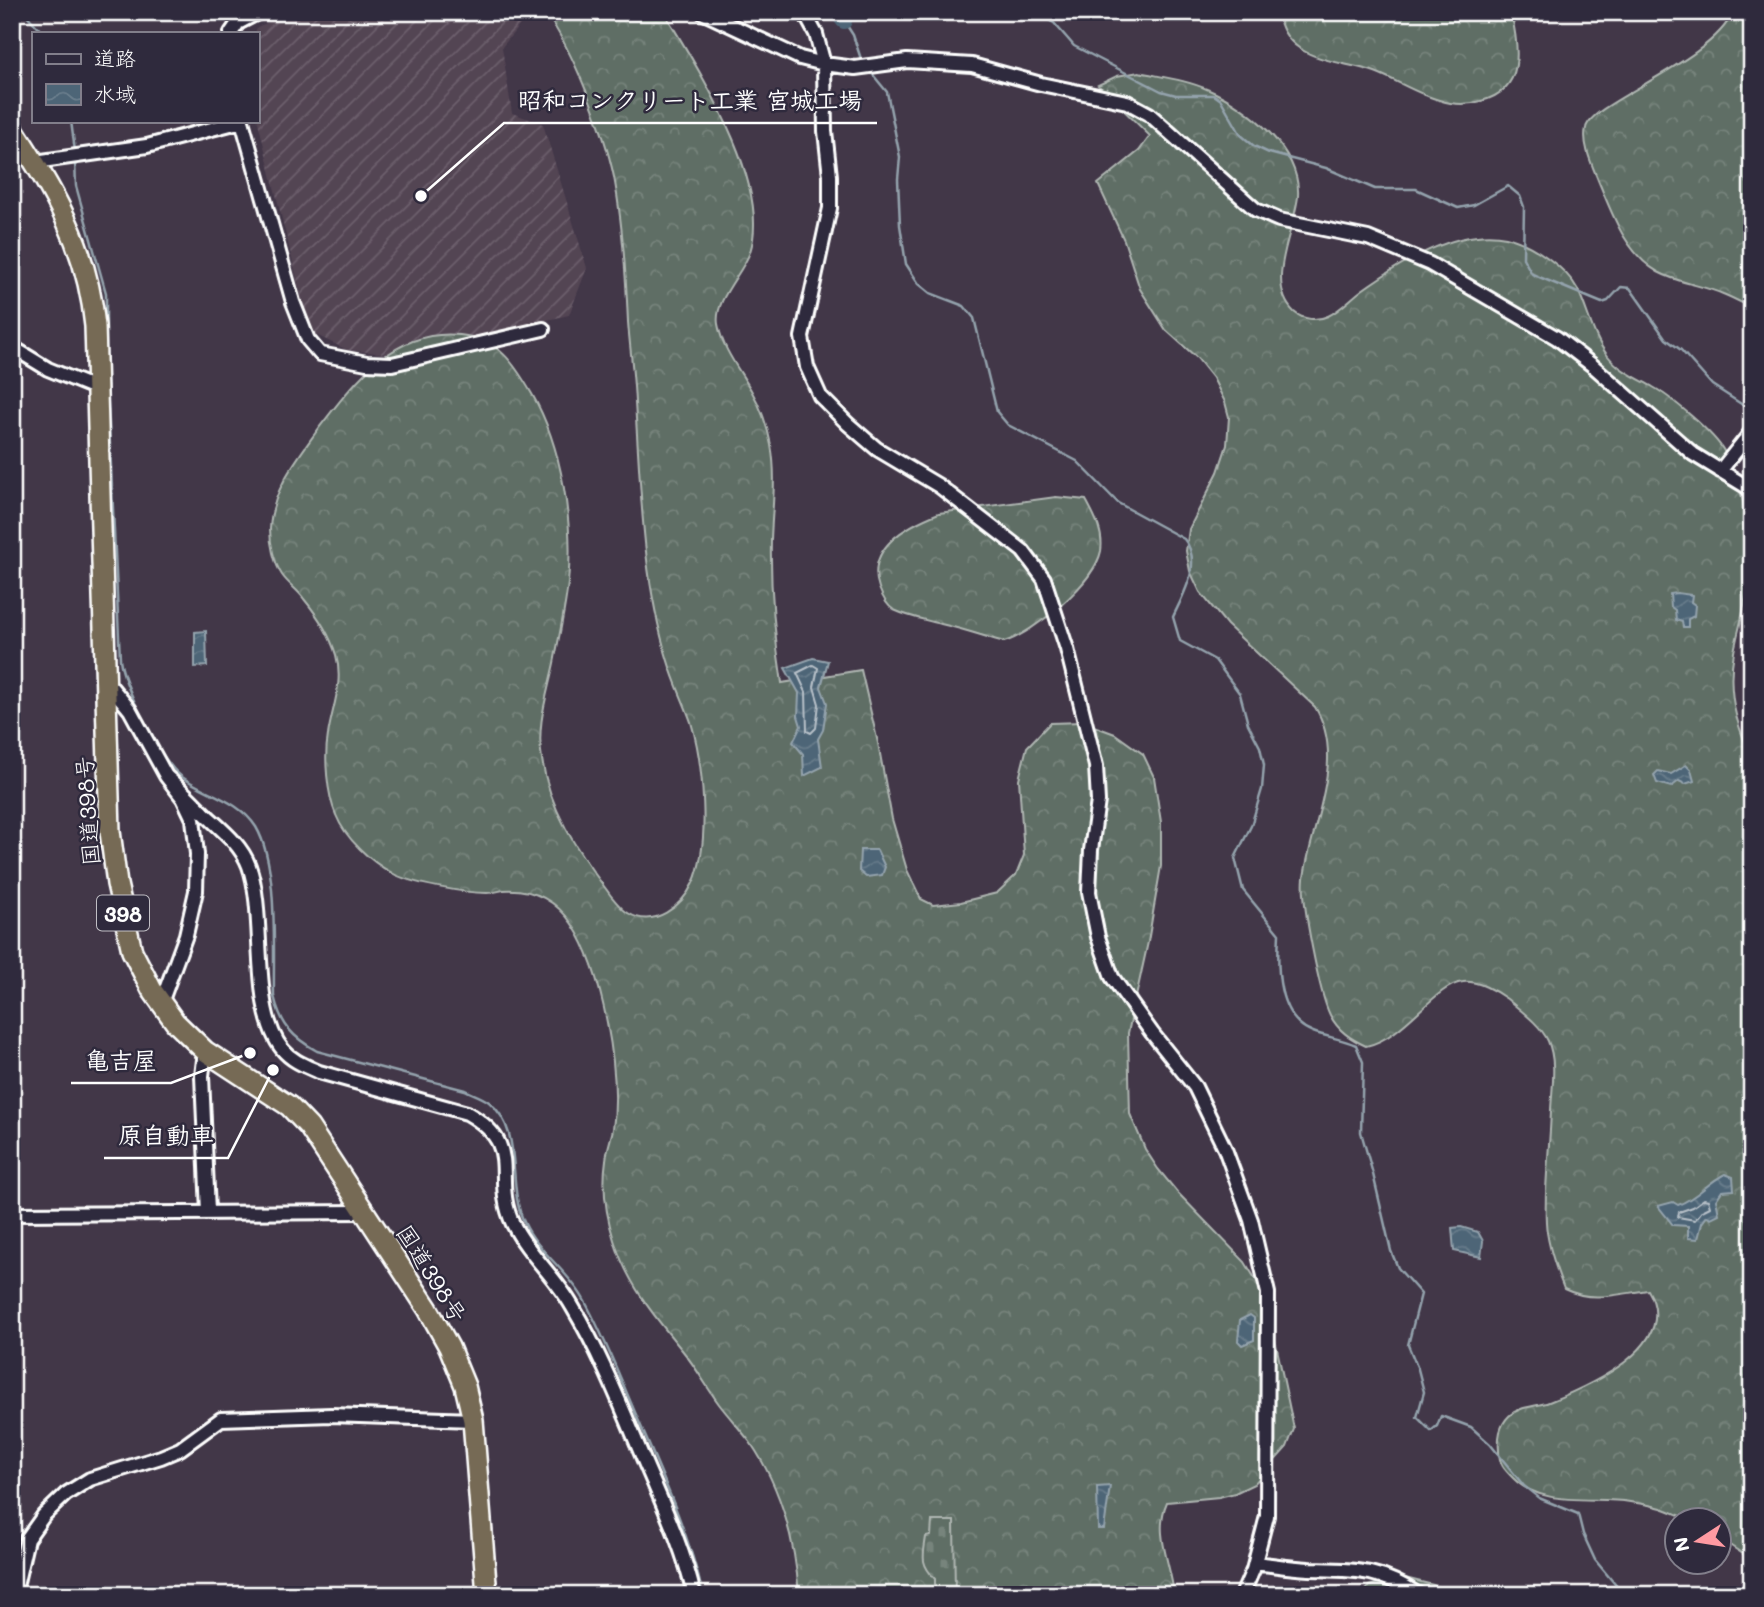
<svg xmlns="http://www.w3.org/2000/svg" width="1764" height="1607" viewBox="0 0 1764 1607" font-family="Mali,'Klee One',sans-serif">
	<defs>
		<pattern id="industrial-furrows" width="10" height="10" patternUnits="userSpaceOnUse" patternTransform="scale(1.75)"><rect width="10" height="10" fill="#534453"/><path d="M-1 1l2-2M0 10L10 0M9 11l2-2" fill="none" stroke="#6d606d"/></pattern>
		<pattern id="forest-crowns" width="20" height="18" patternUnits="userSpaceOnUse" patternTransform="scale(1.75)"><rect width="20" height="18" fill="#5f6e65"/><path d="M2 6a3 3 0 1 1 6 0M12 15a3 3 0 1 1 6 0" fill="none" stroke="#77847c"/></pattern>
		<pattern id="cemetery-stones" width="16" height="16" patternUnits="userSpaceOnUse" patternTransform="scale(1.75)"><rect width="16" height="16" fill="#5f6e65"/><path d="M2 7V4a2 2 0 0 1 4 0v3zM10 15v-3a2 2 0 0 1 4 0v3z" fill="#77847c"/></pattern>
		<pattern id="water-waves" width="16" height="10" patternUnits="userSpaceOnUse" patternTransform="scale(1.75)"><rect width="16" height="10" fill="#4d6577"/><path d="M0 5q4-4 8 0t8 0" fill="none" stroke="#687c8b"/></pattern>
	</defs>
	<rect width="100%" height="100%" fill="#423748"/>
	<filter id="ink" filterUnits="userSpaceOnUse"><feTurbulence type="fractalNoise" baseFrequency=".0143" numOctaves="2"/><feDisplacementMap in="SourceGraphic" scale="14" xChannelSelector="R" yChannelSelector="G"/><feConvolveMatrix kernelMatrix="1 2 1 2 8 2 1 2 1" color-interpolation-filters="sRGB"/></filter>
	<g filter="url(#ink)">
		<path fill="url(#industrial-furrows)" d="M293 12H519L523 21 502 47 512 113 543 124 587 268 569 315 396 355 347 350 310 332 257 118V33H255L257 27Z"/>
		<path fill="url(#forest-crowns)" stroke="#afb6b2" stroke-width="2" d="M545 12H664C699 71 772 183 750 252 743 273 714 300 718 324 722 348 739 369 751 390 761 407 767 425 771 445 777 477 772 508 771 540 770 590 774 634 782 683L861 670 878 743 892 819 907 870 921 899 933 905 961 902 997 893 1016 875 1024 855 1019 779 1027 747 1050 723 1083 722 1115 734 1143 754 1154 777 1161 822V866L1148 942 1128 1033 1130 1114 1145 1149 1158 1169 1177 1192 1245 1262 1259 1285 1272 1325 1294 1429 1287 1447 1254 1484 1235 1493 1219 1497 1167 1502C1153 1533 1171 1563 1174 1595H799C795 1540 781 1487 750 1442 740 1429 729 1417 719 1404 706 1386 696 1367 682 1350 654 1316 627 1283 614 1240 606 1215 602 1187 606 1160 607 1149 611 1139 613 1129 621 1073 603 971 572 924 555 899 533 888 503 890 498 891 493 893 487 893 465 893 411 884 392 873 371 862 345 838 336 815 327 794 324 758 328 735 332 707 344 684 336 655 330 635 318 616 304 599 298 590 288 584 282 575 274 563 270 543 270 529 272 489 297 459 319 428 355 381 394 328 460 335 499 339 514 363 532 394 562 446 574 523 568 583 565 610 559 637 554 663 547 696 536 726 542 759 549 808 577 851 606 889 610 895 622 910 628 913 654 929 682 906 693 883 711 845 703 762 691 722 684 702 674 682 668 661 642 577 641 490 635 403 634 376 630 349 628 322 626 274 623 225 614 177 604 130 573 50 545 12Z
			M1278 12H1511C1519 47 1526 90 1481 101 1468 105 1453 105 1439 100 1418 94 1396 80 1375 72 1350 63 1321 63 1299 48 1286 39 1280 27 1278 12Z
			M1733 12H1752V308C1742 303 1733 298 1723 294 1702 285 1678 283 1658 272 1625 253 1612 213 1598 180 1592 165 1582 144 1586 128 1591 102 1712 62 1733 12Z
			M1139 72C1162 77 1187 80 1209 90 1247 106 1301 150 1298 196 1295 230 1264 282 1294 312 1303 320 1317 321 1328 316 1341 310 1351 298 1362 290 1400 263 1457 227 1506 237 1531 243 1567 268 1578 290 1588 311 1593 337 1608 356 1620 371 1637 378 1653 387 1671 397 1714 433 1724 451 1746 490 1753 543 1747 587 1745 609 1738 630 1734 652 1727 689 1735 724 1752 757V1560L1719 1538 1718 1520C1710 1519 1700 1521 1692 1519 1683 1518 1675 1513 1667 1510 1655 1505 1643 1504 1630 1502 1593 1496 1542 1508 1513 1478 1504 1469 1499 1464 1499 1451 1498 1438 1499 1426 1509 1416 1519 1406 1536 1407 1549 1402 1589 1386 1682 1346 1648 1290 1617 1294 1593 1303 1564 1289 1556 1269 1547 1244 1546 1222 1544 1185 1550 1147 1551 1110 1552 1088 1557 1062 1548 1041 1540 1024 1521 1011 1507 999 1496 991 1477 980 1463 982 1434 985 1405 1038 1366 1046 1351 1039 1338 1031 1330 1015 1320 995 1301 901 1304 878 1311 823 1347 759 1315 707L1227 625 1200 592 1190 571 1186 551 1189 529 1218 472 1227 445 1229 417 1225 402 1213 378 1197 358 1166 330 1140 289 1124 240 1098 184 1139 151 1150 136 1098 85 1117 76Z
			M1056 497 1086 500C1094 515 1104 532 1101 551 1095 582 1034 633 1004 642 983 636 963 629 941 624 926 620 909 617 894 610 887 606 882 596 879 588 865 548 908 525 939 513Z
			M1401 1577 1433 1585 1460 1595H1361L1369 1586Z"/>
		<path fill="url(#cemetery-stones)" stroke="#afb6b2" stroke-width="2" d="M932 1521H954L955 1595 935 1594V1579C920 1563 923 1557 926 1537L931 1536Z"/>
		<path fill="url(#water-waves)" stroke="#94a3ad" stroke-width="2" d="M1677 593 1692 595 1691 602 1695 605 1694 616 1688 619V627H1683L1682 622 1676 620 1675 610 1671 607 1670 594Z
			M206 631 207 666 195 667V632Z
			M813 658 828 661 821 687 827 703 823 730 818 739 822 767 804 776 803 754 793 742 801 726 798 716 799 693 785 668Z
			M1686 765 1691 770 1694 781 1685 784 1679 781 1671 787 1657 783 1654 775 1658 771 1671 774Z
			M860 850H877L885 867 882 875 866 877 859 871Z
			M1725 1174 1733 1177 1734 1190 1722 1191 1716 1200 1719 1214 1711 1218 1707 1216 1702 1223 1698 1239 1688 1238V1226L1673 1225 1658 1206 1673 1202 1678 1205C1697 1198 1707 1183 1725 1174Z
			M1461 1227 1478 1232 1483 1241 1481 1257 1454 1251 1452 1228Z
			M1250 1315 1254 1318V1340L1242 1345 1238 1341 1240 1320Z
			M1110 1486 1104 1529H1098L1097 1487Z"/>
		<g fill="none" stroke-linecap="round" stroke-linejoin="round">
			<path stroke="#b8c1c9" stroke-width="2" d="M813 665 818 668 814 687 819 704 816 728 811 733 807 731 806 692 797 673Z
				M1704 1199 1708 1200 1710 1207 1702 1211 1695 1220 1678 1217 1679 1212 1693 1207Z"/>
			<path stroke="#94a3ad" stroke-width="2.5" d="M24 12 43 33
				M1033 12 1054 23 1074 46 1161 91 1176 95H1214L1221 100 1241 135 1254 146 1269 153 1326 168 1375 189H1416L1458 208 1474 205 1508 186 1520 196 1524 207 1523 258 1532 274 1602 303 1608 301 1621 287 1630 288 1666 339 1681 350 1712 385 1752 411
				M862 62 853 35 844 21 863 12
				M869 70 887 92 900 157 898 179 900 225 906 264 919 284 930 293 964 306 974 318 997 412 1008 425 1077 461 1118 503 1184 539C1203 562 1184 593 1173 617L1180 641 1215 660 1240 694 1248 724 1260 747 1264 765 1262 789 1251 826 1235 858 1243 890 1279 934C1277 966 1276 1018 1313 1032 1327 1037 1342 1039 1356 1045L1363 1062 1361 1132 1373 1174 1391 1251 1398 1268 1421 1294 1408 1345 1418 1369 1424 1392 1417 1417 1431 1431 1437 1426 1441 1416 1471 1427 1490 1444 1524 1486 1539 1498 1578 1514 1583 1534 1595 1560 1624 1595
				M71 121 75 151
				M75 161 76 186 106 293V359L120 659C123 685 161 762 182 777 206 794 239 800 256 827 279 866 273 950 274 996 281 1025 292 1037 317 1051L465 1090C473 1094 483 1097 489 1102 525 1132 506 1184 524 1222 537 1251 567 1270 583 1298 603 1333 618 1373 634 1410 660 1471 688 1530 703 1595"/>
			<path stroke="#4d6577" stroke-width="16" d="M837 12 844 21"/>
			<defs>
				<path id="minor" d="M702 12 800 58 824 64 855 68 907 61 972 65 1041 84 1127 102 1149 114 1256 210 1279 220 1368 238 1430 264 1557 338 1592 365 1693 454 1752 490
					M804 12 816 34 824 64 825 131 830 176V208L802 337 807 367 820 396 848 424 877 449 939 486 1023 551 1044 579 1067 649 1096 766 1098 801 1091 850 1089 892 1098 937 1112 977 1152 1033 1195 1087 1225 1149 1251 1220 1268 1293 1267 1516 1253 1570 1242 1595
					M231 33 238 23 259 12
					M242 121 293 302 308 340 320 354 367 363 392 364 543 329
					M35 162 147 146 242 121
					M12 347 48 369 97 389
					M1720 471 1752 431
					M107 682 130 710 166 776 183 798 193 819 197 854 196 891 186 935 161 1003
					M166 776C180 788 191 800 204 813 221 829 241 844 249 866 267 916 249 1009 283 1050 292 1061 306 1066 319 1072L467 1113C526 1147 490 1176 513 1224 528 1254 555 1276 572 1306 602 1356 623 1411 646 1465 664 1507 684 1550 694 1595
					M205 1051 202 1076 208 1212
					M12 1214 365 1212
					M1255 1563C1273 1565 1291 1568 1309 1569 1356 1570 1378 1568 1419 1595
					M14 1595 27 1539 44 1515 66 1494 90 1479 161 1457 180 1449 221 1419 331 1415 473 1420"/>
				<path id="highway" d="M12 127C55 194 87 245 95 326L110 831 117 884 132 951 152 990 175 1022 205 1051 289 1106 309 1127 428 1309 449 1347 465 1386 473 1420 487 1595"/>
			</defs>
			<use href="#minor" stroke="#fff" stroke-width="18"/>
			<use href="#highway" stroke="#fff" stroke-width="24"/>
			<use href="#minor" stroke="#2f2a3d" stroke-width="12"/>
			<use href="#highway" stroke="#766a54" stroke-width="19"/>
		</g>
	</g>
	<g text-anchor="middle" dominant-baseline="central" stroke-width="5" stroke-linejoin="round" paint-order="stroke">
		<rect fill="#2f2a3d" stroke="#c1bfc5" stroke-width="2" x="97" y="895.5" width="52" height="35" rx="5"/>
		<g font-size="21" font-weight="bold" fill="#fff">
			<text x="123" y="913">398</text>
		</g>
		<g font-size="23" fill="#fff" stroke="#2f2a3d">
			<text transform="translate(87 811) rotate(-94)">国道398号</text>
			<text transform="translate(432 1273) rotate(58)">国道398号</text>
		</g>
	</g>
	<path fill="none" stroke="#fff" stroke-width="2.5" d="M421 196L504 123H877M250 1053L171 1083H71M273 1070L228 1158H104"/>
	<g fill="#fff" stroke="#2f2a3d" stroke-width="2.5">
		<circle cx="421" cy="196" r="7"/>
		<circle cx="250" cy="1053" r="7"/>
		<circle cx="273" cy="1070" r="7"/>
	</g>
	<g font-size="24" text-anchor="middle" font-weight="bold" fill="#fff" stroke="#2f2a3d" stroke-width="5" stroke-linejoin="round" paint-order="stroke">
		<text x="690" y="109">昭和コンクリート工業 宮城工場</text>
		<text x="121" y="1069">亀吉屋</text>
		<text x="166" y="1144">原自動車</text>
	</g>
	<rect width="1764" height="1607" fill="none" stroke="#2f2a3d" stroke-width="42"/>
	<rect x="21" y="21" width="1722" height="1565" fill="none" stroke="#fff" stroke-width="2.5" filter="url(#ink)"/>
	<rect x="32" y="32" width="228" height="91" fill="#2f2a3d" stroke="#827f8b" stroke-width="2"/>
	<rect x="46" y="54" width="35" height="10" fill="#2f2a3d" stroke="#827f8b" stroke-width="2"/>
	<text x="94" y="66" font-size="21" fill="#ffffff">道路</text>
	<rect x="46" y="84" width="35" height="21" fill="url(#water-waves)" stroke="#827f8b" stroke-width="2"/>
	<text x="94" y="102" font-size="21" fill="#ffffff">水域</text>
	<g transform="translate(1698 1541) rotate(258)"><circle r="33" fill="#2f2a3d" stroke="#827f8b" stroke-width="2"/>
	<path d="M0-5L12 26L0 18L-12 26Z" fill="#ff9aa2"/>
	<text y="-10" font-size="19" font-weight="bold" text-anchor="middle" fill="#ffffff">N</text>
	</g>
</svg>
